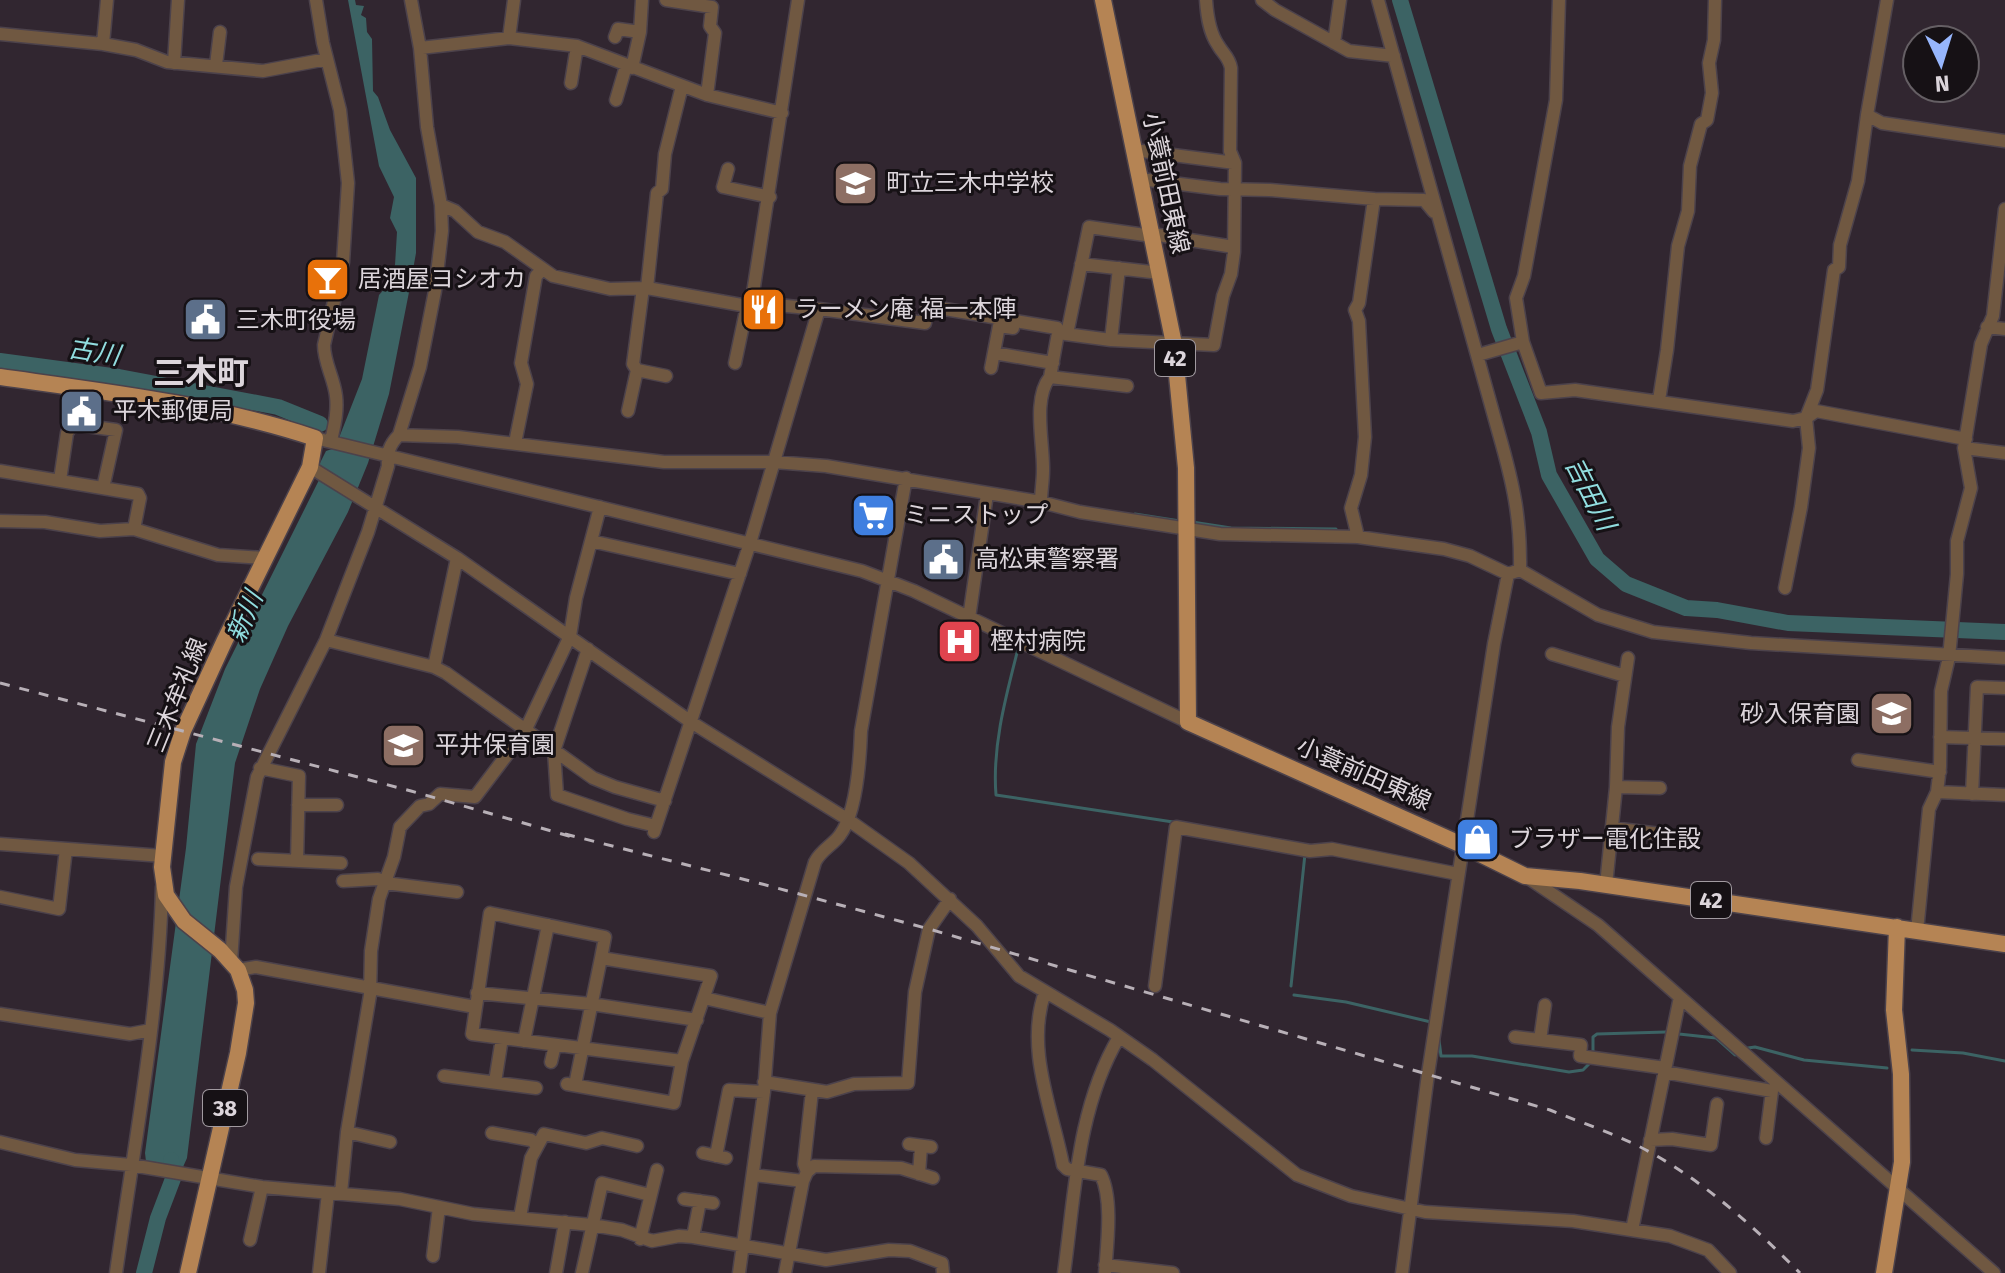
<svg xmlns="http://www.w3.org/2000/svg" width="2005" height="1273" viewBox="0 0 2005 1273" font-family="'Fira Sans','Noto Sans JP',sans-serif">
	<rect width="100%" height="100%" fill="#312630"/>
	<path fill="#3c6364" d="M348 0H355L356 5 364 6 361 15 366 18 367 32 372 39 373 91 378 97 390 130 416 178V253L409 292 389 394 368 463 348 512 288 626 260 689 235 763 187 1158 179 1176 147 1170 145 1153 186 848 196 744 225 669 319 480 315 473 326 451 335 448 362 379 379 295 386 287 389 274 395 265 397 232 390 218 394 197 379 166Z"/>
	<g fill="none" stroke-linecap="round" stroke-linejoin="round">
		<path stroke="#3c6364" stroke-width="3" d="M1135 514 1180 521
			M1192 522 1231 528 1336 529
			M1018 649C1006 696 992 746 996 795L1173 822
			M1291 986 1305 854
			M1294 995 1346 1002 1431 1022
			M1679 1034 1716 1038 1735 1055
			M1439 1040 1441 1056H1472L1569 1072 1583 1070 1590 1063
			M1748 1048 1755 1047 1804 1060 1887 1068
			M1912 1050 1963 1053 2005 1061
			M1593 1051V1037L1597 1034 1666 1032"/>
		<path stroke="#3c6364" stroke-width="16" d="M1400 0 1499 329 1539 432 1549 475 1597 559 1626 584 1686 608 1717 610 1788 623 2005 632
			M0 361 119 377 278 407 320 424
			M144 1273 158 1218 174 1176 171 1160"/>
		<defs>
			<path id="minor" d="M316 0 323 43 340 110 348 183 343 262 324 345C324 363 334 378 336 396 338 412 334 427 331 441
				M666 0 712 7 710 26 715 33 707 95
				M1262 0 1275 10 1349 51 1394 56
				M1378 0 1499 434C1513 483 1521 518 1520 570L1508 574 1494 644 1428 1074 1402 1273
				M1559 0 1556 100 1524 276 1516 298 1523 342 1541 393 1575 390 1793 421 1806 418 1816 411 1966 439
				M0 34 103 44 136 50 167 62 263 71 327 59
				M615 37 618 29 640 32
				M509 38 514 0
				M1334 43 1340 0
				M103 44 107 0
				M420 48 509 38 577 46 707 95 782 113
				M174 63 178 0
				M216 65 220 32
				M632 68 640 32 642 0
				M571 83 577 46
				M616 100 626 66
				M1867 115 1882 123 2005 141
				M1134 150 1235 163
				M728 169 723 187 770 197
				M1140 179 1220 189 1270 190 1374 199 1424 200 1434 212
				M441 205 455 211 478 232 505 242 553 276 610 289 647 288 747 306 755 303
				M1152 234 1234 247
				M1081 264 1160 273
				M647 288 657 193 662 189 665 154 682 86
				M819 309 925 323 927 306 1057 328 1058 333 1111 340 1214 345 1223 296 1231 274 1234 252 1235 163 1230 151 1231 68C1229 57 1223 54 1218 45 1209 32 1207 15 1206 0
				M1987 327 2005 329
				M1058 333 1050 377 1127 386
				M1067 334 1089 227 1152 236
				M1111 340 1119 268
				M994 353 1053 363
				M1478 355 1523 342
				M735 363 747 306
				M991 368 999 326 1013 328
				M637 370 666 376
				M1659 400 1667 350 1678 246 1688 211 1690 166 1701 124 1707 120 1712 93 1709 63 1714 40 1715 0
				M628 411 637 370 633 364 643 288
				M399 435 420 367 435 291 442 231 441 205 427 127 420 48 411 0
				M315 438 862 571 914 591 1188 722
				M515 443 527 384 521 363 536 276 543 269
				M1964 448 2005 453
				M310 467 457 558 691 722 847 819 909 863 977 926 1019 976 1110 1030 1153 1060 1297 1175 1351 1196 1425 1212 1573 1221 1670 1236 1708 1250 1730 1273
				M0 471 138 494 140 498 134 529
				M60 480 67 433 71 427 79 425 116 430 103 488
				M1041 502C1041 492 1043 481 1043 471 1044 445 1032 399 1050 377
				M0 521 45 522 100 531 134 529 218 555 264 558
				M1358 537 1351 508 1361 475 1365 437 1359 321 1355 310 1359 303 1374 199
				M591 541 740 574
				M1520 570 1598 615 1653 632 1751 643 2005 658
				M1785 588 1801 507 1809 448 1806 418 1817 390 1834 270 1839 267 1840 245 1858 181 1867 115 1887 0
				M969 618 987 494
				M326 640 434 667 446 673 593 778 615 787 665 801
				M588 649 554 751 557 795 627 819 656 826
				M1552 654 1625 676
				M434 667 457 558
				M1940 737 2005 739
				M1858 760 1940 772
				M260 768 299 776 297 861
				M1616 787 1660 788
				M1937 792 2005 795
				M1972 794 1977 687 2005 688
				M298 805H337
				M1612 828 1660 834
				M654 832 750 543 819 309 755 303 753 293 798 0
				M0 844 163 856
				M258 859 341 863
				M1527 877 1598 925 1994 1273
				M343 881 378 879 385 883 457 892
				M1606 885 1616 787 1618 727 1628 658
				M0 897 59 909 66 849
				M490 913 605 937 601 958 711 976 682 1061 472 1034Z
				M1917 931 1929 809 1937 792 1940 767 1941 691 1949 657 1957 574V541L1971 488 1964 448 1981 344 1993 316 2005 209
				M231 962 236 887 257 777 326 640 368 532 388 466C387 453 389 445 399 435L458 437 664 462H774L826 466 1041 502 1080 512 1220 534 1358 537 1444 549 1470 556 1508 574
				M238 970 256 967 475 1007
				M1155 986 1176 827 1310 851 1332 849 1458 874
				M1045 992C1025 1048 1052 1109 1063 1165L1067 1169 1101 1175C1113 1199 1107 1245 1105 1273
				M477 993 591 1004 697 1020
				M704 998 770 1013
				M0 1014 130 1034 151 1030
				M1515 1037 1581 1045 1580 1056 1665 1068
				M1540 1040 1545 1005
				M524 1041 548 925
				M551 1062 555 1045
				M1664 1072 1772 1091 1766 1138
				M444 1076 536 1088
				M495 1082 502 1038
				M764 1082 827 1092 854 1084 908 1083 915 992 929 929 950 899
				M567 1084 674 1103 682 1061
				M575 1085 601 958
				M347 1132 390 1142
				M492 1133 531 1140 537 1145
				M1650 1140 1672 1139 1711 1145 1717 1104
				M0 1142 75 1160 131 1165 262 1187 400 1199 473 1214 592 1225 622 1230 652 1241 679 1236 693 1237 826 1260 889 1250 910 1251 942 1263 943 1273
				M909 1144 931 1147
				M703 1153 726 1158
				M716 1156 729 1090 764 1092
				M807 1172 804 1164 812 1091
				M919 1174 921 1146
				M754 1175 803 1181 807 1172 814 1166 901 1168 933 1178
				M341 1193 347 1132 370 995 371 951 379 899 394 857 400 827 420 806 429 804 440 794 475 797 525 731 570 636 576 598 600 507
				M684 1199 713 1203
				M520 1217 531 1158 544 1134 586 1143 602 1138 637 1146
				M1632 1230 1680 997
				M693 1237 700 1201
				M640 1239 657 1170
				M250 1240 262 1187
				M433 1256 439 1207
				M1105 1265 1173 1273
				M116 1273C134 1145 159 1017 162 887
				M319 1273 328 1193
				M556 1273 565 1222
				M582 1273 602 1183 650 1195
				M739 1273 764 1092 770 1013 815 862C821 850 833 845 840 835 857 812 860 759 861 731L906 478
				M785 1273 803 1181
				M1064 1273C1075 1193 1077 1108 1119 1037"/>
			<path id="major" d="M1103 0 1174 344 1186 468 1188 722 1462 845 1525 876 1580 881 2005 944
				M0 377C107 392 212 404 315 438L310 467 224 642 183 731 173 762 162 867 166 895 184 921 220 950 238 970 245 990 246 1003 238 1053 188 1273
				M1884 1273 1902 1162 1901 1074 1894 1010 1897 927"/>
		</defs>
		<use href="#minor" stroke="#4c424b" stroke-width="15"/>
		<use href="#major" stroke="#4c424b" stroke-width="19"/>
		<use href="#minor" stroke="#705841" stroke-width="12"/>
		<use href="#major" stroke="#b58454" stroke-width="16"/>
		<path stroke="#b8b0b7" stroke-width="3" stroke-dasharray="10 10" stroke-linecap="butt" d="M0 683 411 791 576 838
			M565 834 762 884 929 929 1550 1110C1582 1123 1616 1134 1646 1150 1704 1181 1754 1227 1800 1273"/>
	</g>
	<defs>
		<symbol id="school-square" viewBox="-11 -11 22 22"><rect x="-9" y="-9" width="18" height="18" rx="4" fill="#8d6e63" stroke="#161115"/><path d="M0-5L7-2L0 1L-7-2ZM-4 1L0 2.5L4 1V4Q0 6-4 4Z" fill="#fff"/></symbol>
		<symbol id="bar-square" viewBox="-11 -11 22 22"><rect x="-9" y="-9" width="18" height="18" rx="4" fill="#e8710a" stroke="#161115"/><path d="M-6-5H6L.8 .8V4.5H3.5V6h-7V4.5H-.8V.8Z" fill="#fff"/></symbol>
		<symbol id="restaurant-square" viewBox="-11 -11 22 22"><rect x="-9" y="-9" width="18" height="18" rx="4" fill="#e8710a" stroke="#161115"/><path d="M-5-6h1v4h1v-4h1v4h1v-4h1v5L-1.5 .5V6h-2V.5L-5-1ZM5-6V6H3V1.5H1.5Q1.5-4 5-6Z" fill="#fff"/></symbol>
		<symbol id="civic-square" viewBox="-11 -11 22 22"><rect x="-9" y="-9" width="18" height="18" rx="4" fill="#5c6f8a" stroke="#161115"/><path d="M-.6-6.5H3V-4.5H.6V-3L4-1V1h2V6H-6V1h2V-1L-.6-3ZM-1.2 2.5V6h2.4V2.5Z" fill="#fff"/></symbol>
		<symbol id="supermarket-square" viewBox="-11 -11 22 22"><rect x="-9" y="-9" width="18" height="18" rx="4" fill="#3f7fe0" stroke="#161115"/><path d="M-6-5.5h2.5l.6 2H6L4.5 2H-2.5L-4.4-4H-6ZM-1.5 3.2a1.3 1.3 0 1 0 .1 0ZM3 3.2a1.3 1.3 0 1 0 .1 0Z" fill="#fff"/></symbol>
		<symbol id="hospital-square" viewBox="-11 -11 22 22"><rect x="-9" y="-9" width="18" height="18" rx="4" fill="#e0444e" stroke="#161115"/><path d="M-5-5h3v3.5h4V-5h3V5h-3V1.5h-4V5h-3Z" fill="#fff"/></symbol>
		<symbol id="shop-square" viewBox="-11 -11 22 22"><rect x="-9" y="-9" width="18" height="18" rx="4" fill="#3f7fe0" stroke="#161115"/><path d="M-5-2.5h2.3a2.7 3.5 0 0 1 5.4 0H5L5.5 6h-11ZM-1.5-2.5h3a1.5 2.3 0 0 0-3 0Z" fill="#fff"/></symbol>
	</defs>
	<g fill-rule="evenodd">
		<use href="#school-square" x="830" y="158" width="51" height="51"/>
		<use href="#bar-square" x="302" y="254" width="51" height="51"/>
		<use href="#restaurant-square" x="738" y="284" width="51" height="51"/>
		<use href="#civic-square" x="180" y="294" width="51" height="51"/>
		<use href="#civic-square" x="56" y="386" width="51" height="51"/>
		<use href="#supermarket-square" x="848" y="490" width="51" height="51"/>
		<use href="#civic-square" x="918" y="534" width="51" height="51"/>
		<use href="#hospital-square" x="934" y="616" width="51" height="51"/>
		<use href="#school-square" x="1866" y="688" width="51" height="51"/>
		<use href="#school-square" x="378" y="720" width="51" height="51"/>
		<use href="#shop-square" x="1452" y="814" width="51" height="51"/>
	</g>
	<g text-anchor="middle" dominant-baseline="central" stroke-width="6" stroke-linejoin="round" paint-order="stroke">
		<g fill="#161115" stroke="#a19aa0" stroke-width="2">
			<rect x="1155" y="340" width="40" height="36" rx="6"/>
			<rect x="1691" y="882" width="40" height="36" rx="6"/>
			<rect x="203" y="1090" width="44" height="36" rx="6"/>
		</g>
		<g font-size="22" font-weight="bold" fill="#dcd5db">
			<text x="1175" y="358">42</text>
			<text x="1711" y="900">42</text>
			<text x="225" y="1108">38</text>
		</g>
		<g font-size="24" fill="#dcd5db" stroke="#161115" text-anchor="start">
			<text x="886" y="183">町立三木中学校</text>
			<text x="358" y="279">居酒屋ヨシオカ</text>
			<text x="795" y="309">ラーメン庵 福一本陣</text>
			<text x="236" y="320">三木町役場</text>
			<text x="113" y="411">平木郵便局</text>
			<text x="904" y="515">ミニストップ</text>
			<text x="975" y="559">高松東警察署</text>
			<text x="990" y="641">樫村病院</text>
			<text x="1860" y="714" text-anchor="end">砂入保育園</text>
			<text x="435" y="745">平井保育園</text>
			<text x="1509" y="839">ブラザー電化住設</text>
		</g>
		<g font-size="24" fill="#dcd5db" stroke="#161115">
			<text transform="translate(1166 183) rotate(78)">小蓑前田東線</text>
			<text transform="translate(177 695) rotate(-68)">三木牟礼線</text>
			<text transform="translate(1364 774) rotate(24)">小蓑前田東線</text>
		</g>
		<g font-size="26" font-style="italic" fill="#91dddf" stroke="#161115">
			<text transform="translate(94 352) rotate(9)">古川</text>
			<text transform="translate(1590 494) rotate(63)">吉田川</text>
			<text transform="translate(245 617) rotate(-67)">新川</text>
		</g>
		<g font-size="32" font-weight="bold" fill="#dcd5db" stroke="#161115">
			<text x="201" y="373">三木町</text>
		</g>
	</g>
	<g transform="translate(1941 64) rotate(176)"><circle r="38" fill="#161115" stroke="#655f64" stroke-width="2"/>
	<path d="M0-6L14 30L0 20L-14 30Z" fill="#97b6fd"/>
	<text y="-12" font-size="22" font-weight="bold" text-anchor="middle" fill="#dcd5db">N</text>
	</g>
</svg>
